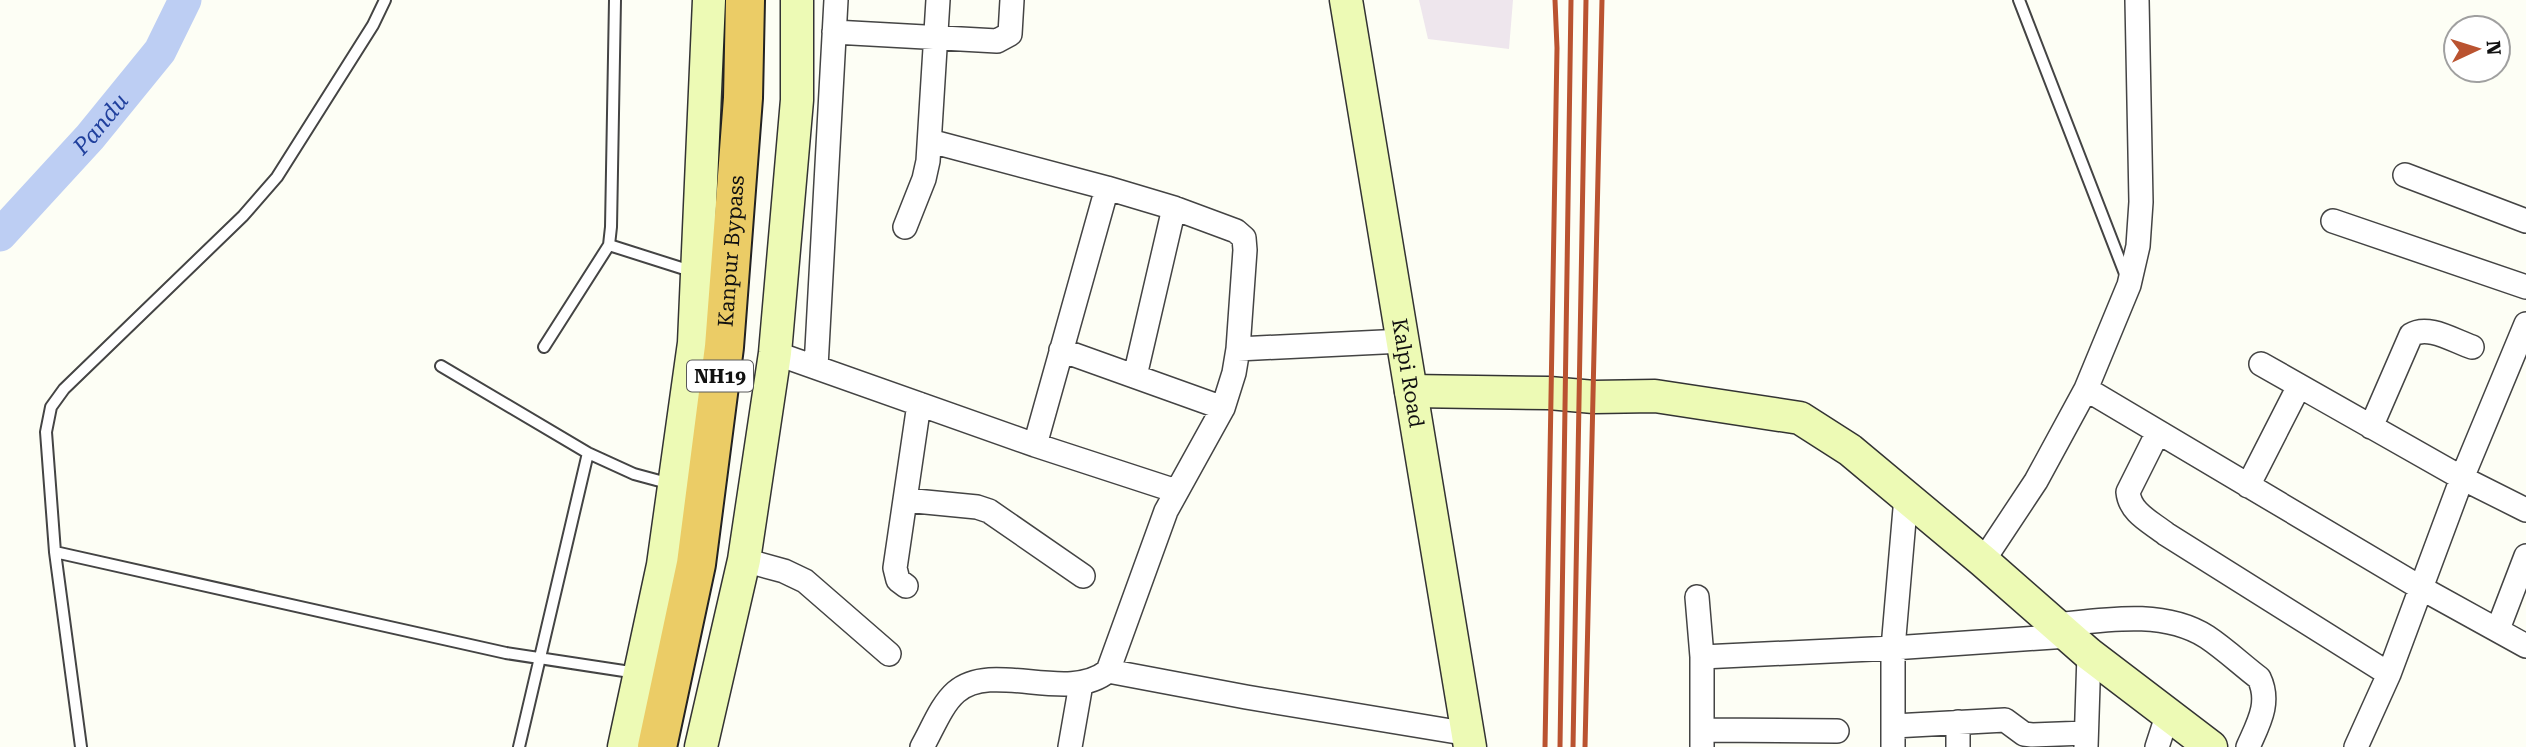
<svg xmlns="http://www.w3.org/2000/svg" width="2526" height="747" viewBox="0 0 2526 747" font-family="'Roboto Serif',serif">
	<rect width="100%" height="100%" fill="#fdfef5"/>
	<path fill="#eee6ed" d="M1419 0H1513L1509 49 1428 39Z"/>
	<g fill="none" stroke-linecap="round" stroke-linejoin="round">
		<path stroke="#bdcef3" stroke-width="33" id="s1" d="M0 235 90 137 160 51 185 0"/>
		<defs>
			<path id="lane" d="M2019 0 2127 279
				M609 245 694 272
				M544 347 609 245 611 227 615 0
				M441 366 588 453 634 474 671 484
				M55 552 506 653 637 673
				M81 747 55 552 46 432 51 407 64 389 243 216 277 177 373 25 385 0
				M519 747 588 453"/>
			<path id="street" d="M834 32 997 41 1010 34 1012 0
				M2405 175 2526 221
				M2333 221 2526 287
				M905 227 924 179 928 161 938 0
				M1238 349 1403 341
				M1061 350 1223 408
				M775 353 1035 445 1176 491
				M2261 364 2462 478 2526 510
				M816 367 836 0
				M1135 376 1174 208
				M2086 389 2421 588 2526 646
				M2371 427 2411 335C2428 324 2454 341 2472 347
				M2158 432 2128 492C2130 513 2151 522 2166 534L2389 674
				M1035 445 1107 188
				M2248 486 2299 386
				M905 500 977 507 989 511 1083 576
				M744 560 784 571 805 581 889 654
				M1983 561 2036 481 2086 389 2129 285 2138 246 2141 202 2137 0
				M906 586 898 580 895 568 919 404
				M1697 597 1702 657
				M2056 625C2104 620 2163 609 2207 637 2225 649 2242 665 2259 678 2271 703 2258 724 2248 747
				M2498 629 2526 556
				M1108 671 1246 697 1469 734
				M1958 722V747
				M1894 726 2005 720 2024 734 2032 735 2086 733
				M1702 730 1837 731
				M922 747C932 730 941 705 956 692 993 660 1067 704 1108 671L1166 511 1223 408 1234 373 1238 349 1245 250 1244 238 1236 231 1174 208 1107 188 930 141
				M1070 747 1081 684
				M1702 747V657L1893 648 2068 636
				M1893 747V648L1906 497
				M2086 747 2089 654
				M2157 747 2168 713
				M2356 747 2389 674 2462 478 2526 324"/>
			<g id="secondary">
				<path id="s2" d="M1346 0 1470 747"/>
				<path d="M1411 391 1549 393 1594 397 1655 396 1800 418 1850 450 1983 561 2089 654 2211 747"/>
				<path d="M624 747 663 565 694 343 709 0"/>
				<path d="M701 747 744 560 775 353 797 100V0"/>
			</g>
			<g id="highway">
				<path id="s3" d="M657 747 696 564 724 347 743 98 745 0"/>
			</g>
		</defs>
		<use href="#lane" stroke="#444" stroke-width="14"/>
		<use href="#street" stroke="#444" stroke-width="26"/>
		<use href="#secondary" stroke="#333" stroke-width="35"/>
		<use href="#highway" stroke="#222" stroke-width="42"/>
		<use href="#lane" stroke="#fff" stroke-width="10"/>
		<use href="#street" stroke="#fff" stroke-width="23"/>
		<use href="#secondary" stroke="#edfab5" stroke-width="32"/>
		<use href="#highway" stroke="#ebcc66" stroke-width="38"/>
		<path stroke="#ba5330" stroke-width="5" d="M1545 747 1557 48 1555 0
			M1560 747 1571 0
			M1573 747 1586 0
			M1585 747 1602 0"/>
	</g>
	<g text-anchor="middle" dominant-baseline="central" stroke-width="7" stroke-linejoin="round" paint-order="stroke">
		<rect fill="#fff" stroke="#585858" stroke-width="2" x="687" y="360.5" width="66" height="31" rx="5"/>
		<g font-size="19" font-weight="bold" fill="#111">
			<text x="720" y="376">NH19</text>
		</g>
		<g font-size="21" fill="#111" stroke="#fff">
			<text stroke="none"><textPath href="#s3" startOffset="502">Kanpur Bypass</textPath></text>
			<text stroke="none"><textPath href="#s2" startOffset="378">Kalpi Road</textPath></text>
		</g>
		<g font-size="23" font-style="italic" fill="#20409d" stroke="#fff">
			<text stroke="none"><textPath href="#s1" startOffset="150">Pandu</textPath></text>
		</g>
	</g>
	<g transform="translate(2477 49) rotate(86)"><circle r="33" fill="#ffffff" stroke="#a0a0a0" stroke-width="2"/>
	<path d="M0-5L12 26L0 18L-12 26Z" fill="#ba5330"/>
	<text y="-10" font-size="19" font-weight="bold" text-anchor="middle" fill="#111111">N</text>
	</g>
</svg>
